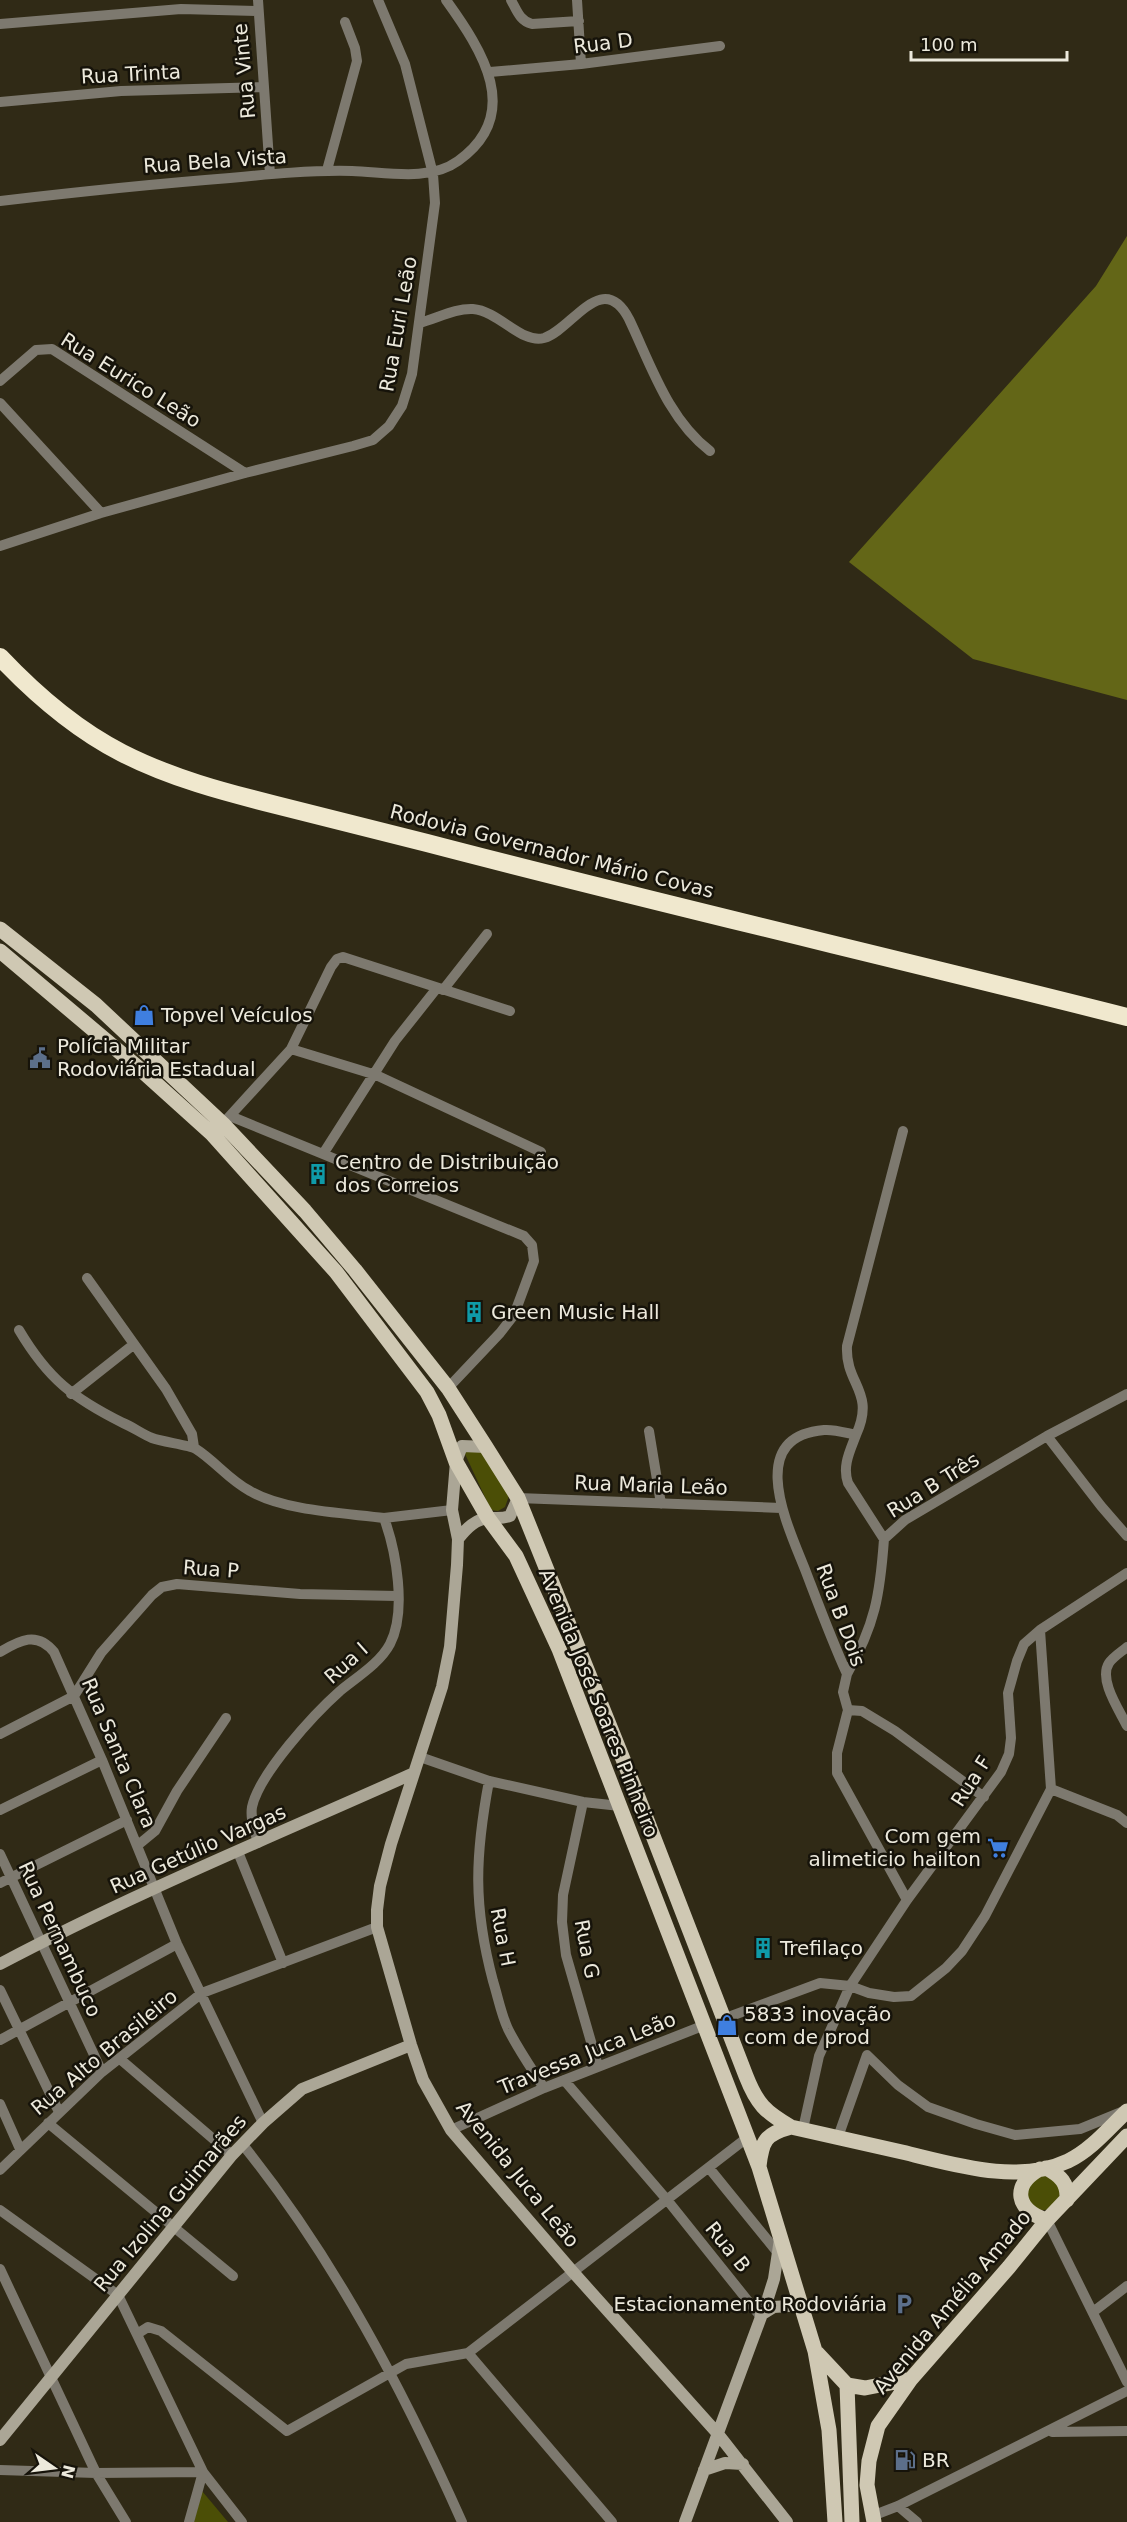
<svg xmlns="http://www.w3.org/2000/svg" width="1127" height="2522" viewBox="0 0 1127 2522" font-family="'DejaVu Sans',sans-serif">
	<rect width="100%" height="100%" fill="#302a16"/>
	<path fill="#4b4e06" d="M480 1450 509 1496 505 1507 498 1511 491 1510 465 1454 467 1451Z
		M1026 2193a17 17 0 1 1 34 0a17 17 0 1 1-34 0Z
		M202 2491 228 2522H194Z"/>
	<path fill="#636617" d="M1127 236V700L973 659 849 562 1096 286Z"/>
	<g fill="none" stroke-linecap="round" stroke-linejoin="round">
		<path stroke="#7d796f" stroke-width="10" d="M258 0 270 174
			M511 0C517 11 520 21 532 24L579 21
			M577 0 581 64
			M0 24 181 9 258 11
			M490 72 581 64 720 46
			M0 102 121 91 264 87
			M327 170 357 61 355 48 345 22
			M0 201C77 192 153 184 230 178 271 174 312 170 352 171 386 172 429 182 458 161 524 114 482 50 446 0
			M419 323C436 319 455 308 473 309 499 311 521 344 544 338 572 330 602 268 629 319 651 365 668 419 710 451
			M0 381 36 350 52 349 245 473
			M0 403 101 513
			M0 546 101 513 245 473 353 446 373 440 389 426 402 406 412 374 435 203 433 174 405 64 378 0
			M443 990 487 934
			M291 1049 376 1075 541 1152
			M230 1116 524 1236 532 1245 534 1261 514 1315 500 1333 448 1388
			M227 1119 291 1049 331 967 337 959 343 957 510 1011
			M903 1131 847 1346C845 1385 876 1391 856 1435 846 1433 834 1429 824 1430 743 1437 789 1528 806 1572 819 1606 832 1641 847 1674L843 1692 848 1710 837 1753V1773L907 1900
			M323 1154 395 1041 437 988
			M87 1278 166 1389 192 1434 194 1447
			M19 1330C48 1379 73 1398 123 1423 133 1427 142 1434 152 1438 162 1442 190 1445 196 1449 215 1461 229 1480 250 1491 284 1511 345 1513 384 1518
			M71 1394 133 1345
			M649 1431 661 1504
			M856 1435C850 1451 842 1466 848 1483L884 1539
			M1047 1436 1101 1506 1127 1536
			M518 1498 781 1508
			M1127 1647C1121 1652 1113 1657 1109 1663 1098 1680 1120 1711 1127 1726
			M0 1652C20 1640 37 1631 54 1652L102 1760 177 1944 263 2123
			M847 1674C875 1625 880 1595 884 1539L905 1520 1047 1436 1127 1394
			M848 1710 862 1711 895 1731 984 1797
			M0 1734 74 1696 101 1653 152 1595 162 1587 177 1584 300 1594 397 1596
			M420 1757 489 1781 583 1802 620 1806
			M489 1781C475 1856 473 1906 493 1981 498 1997 501 2014 508 2029 518 2049 532 2069 544 2088
			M1051 1789 1117 1815 1127 1823
			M583 1802 563 1895 562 1922 566 1955 598 2066
			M0 1810 102 1760
			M258 1843C255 1831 250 1820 252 1807 259 1774 314 1714 340 1691 357 1677 380 1663 390 1644 407 1611 396 1551 384 1518L452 1510
			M138 1845 155 1831 177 1791 226 1718
			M238 1852 283 1963
			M0 1854 102 2072
			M0 1883 127 1820
			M0 1990 59 2112
			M723 2019 820 1983 850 1986 869 1993 894 1997 911 1996 946 1968 962 1951 985 1916 1051 1789 1040 1630
			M0 2040 177 1944
			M120 2059 232 2155
			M564 2080 668 2201 760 2316
			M0 2104 20 2149
			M48 2123 233 2276
			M803 2129 819 2056 850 1986 907 1900 1001 1772 1009 1754 1011 1738 1008 1693 1017 1661 1024 1644 1040 1630 1127 1573
			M451 2130 544 2088 705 2025
			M838 2137 867 2055 898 2085 928 2107 976 2124 1015 2135 1080 2129 1124 2111
			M243 2145C334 2258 403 2390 462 2522
			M709 2168 778 2253
			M0 2170 102 2072 202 1993 377 1927
			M0 2210 118 2295 203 2472 242 2522
			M1047 2220 1127 2382
			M0 2269 96 2473 126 2522
			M1093 2312 1127 2286
			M137 2334 148 2327 161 2331 287 2431 406 2364 468 2353 748 2137
			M468 2353 612 2522
			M1052 2432 1127 2431
			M0 2470 96 2473 203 2472 189 2522
			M898 2506 917 2522
			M872 2516 898 2506 1127 2391"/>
		<path stroke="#aba696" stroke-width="12" d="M486 1447 462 1446 456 1462 452 1510 458 1539 457 1565 450 1647 442 1687 391 1844 380 1886 377 1910V1927L411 2045 423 2080 451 2130 573 2272 718 2434 787 2522
			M458 1539C466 1529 476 1518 490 1518 498 1518 502 1519 510 1516L518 1498
			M0 1964C134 1893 276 1835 414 1773
			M761 2315 774 2307 802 2305
			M0 2440 232 2155 263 2123 302 2089 411 2045
			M704 2470 725 2463 743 2464
			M685 2522 768 2298 774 2279 780 2239"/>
		<path stroke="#cfc8b3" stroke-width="15" d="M0 929 96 1005 223 1124 305 1211 355 1270 448 1388 486 1447 518 1498 633 1784 746 2076C757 2104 765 2112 791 2127 828 2135 865 2144 902 2152 953 2164 1017 2185 1068 2161 1091 2150 1109 2128 1127 2111
			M0 951 141 1070 212 1134 336 1272 427 1392 439 1415 456 1462 488 1518 516 1556 559 1649 759 2167 815 2351 829 2430 835 2522
			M759 2166C762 2141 765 2134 791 2127
			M1046 2168C1061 2176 1068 2183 1067 2200
			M1040 2169C1011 2185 1016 2211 1047 2220
			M817 2353 847 2385 865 2388 911 2379
			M847 2385 852 2522
			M874 2522 867 2485 869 2461 878 2426 911 2379 1009 2267 1047 2220 1127 2136"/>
		<path stroke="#f0e8ce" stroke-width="18" d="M0 657C35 694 77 730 122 753 171 778 224 792 276 805 326 818 377 830 427 843 660 904 894 958 1127 1017"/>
	</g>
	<defs>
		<symbol id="shop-bare" viewBox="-9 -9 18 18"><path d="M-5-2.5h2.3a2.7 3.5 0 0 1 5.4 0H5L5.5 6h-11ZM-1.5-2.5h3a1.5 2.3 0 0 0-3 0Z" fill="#3f7fe0" stroke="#16130a" stroke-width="2.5" paint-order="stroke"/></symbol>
		<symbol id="civic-bare" viewBox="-9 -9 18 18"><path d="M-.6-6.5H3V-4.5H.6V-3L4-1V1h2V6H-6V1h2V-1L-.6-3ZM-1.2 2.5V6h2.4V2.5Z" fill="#5c6f8a" stroke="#16130a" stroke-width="2.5" paint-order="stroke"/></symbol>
		<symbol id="building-bare" viewBox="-9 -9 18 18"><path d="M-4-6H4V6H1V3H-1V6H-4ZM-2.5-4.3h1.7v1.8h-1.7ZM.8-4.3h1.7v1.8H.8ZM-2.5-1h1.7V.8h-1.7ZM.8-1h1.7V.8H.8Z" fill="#0f9aa8" stroke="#16130a" stroke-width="2.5" paint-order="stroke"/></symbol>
		<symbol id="supermarket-bare" viewBox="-9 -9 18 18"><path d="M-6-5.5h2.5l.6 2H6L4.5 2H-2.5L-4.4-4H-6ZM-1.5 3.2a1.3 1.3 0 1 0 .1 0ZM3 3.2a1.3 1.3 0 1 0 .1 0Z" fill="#3f7fe0" stroke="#16130a" stroke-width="2.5" paint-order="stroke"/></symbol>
		<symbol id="parking-bare" viewBox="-9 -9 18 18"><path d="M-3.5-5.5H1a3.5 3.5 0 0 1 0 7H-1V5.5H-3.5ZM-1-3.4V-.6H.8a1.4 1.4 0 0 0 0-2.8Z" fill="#5c6f8a" stroke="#16130a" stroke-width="2.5" paint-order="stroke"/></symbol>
		<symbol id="fuel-bare" viewBox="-9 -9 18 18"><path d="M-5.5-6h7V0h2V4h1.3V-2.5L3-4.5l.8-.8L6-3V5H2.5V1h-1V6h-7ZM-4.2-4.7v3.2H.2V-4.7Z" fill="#5c6f8a" stroke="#16130a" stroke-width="2.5" paint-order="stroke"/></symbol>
	</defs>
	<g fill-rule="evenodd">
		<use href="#shop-bare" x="129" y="1000" width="30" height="30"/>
		<use href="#civic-bare" x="25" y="1043" width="30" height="30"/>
		<use href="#building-bare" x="303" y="1159" width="30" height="30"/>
		<use href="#building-bare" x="459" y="1297" width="30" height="30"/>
		<use href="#supermarket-bare" x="983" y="1833" width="30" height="30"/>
		<use href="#building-bare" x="748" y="1933" width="30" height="30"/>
		<use href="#shop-bare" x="712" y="2010" width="30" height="30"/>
		<use href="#parking-bare" x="889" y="2289" width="30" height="30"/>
		<use href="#fuel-bare" x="890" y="2445" width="30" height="30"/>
	</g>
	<g text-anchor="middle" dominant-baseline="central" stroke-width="5" stroke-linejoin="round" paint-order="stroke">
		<g font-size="20" fill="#ece9dc" stroke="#16130a">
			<text transform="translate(603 43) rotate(-7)">Rua D</text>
			<text transform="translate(244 71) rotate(-95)">Rua Vinte</text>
			<text transform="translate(131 74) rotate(-3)">Rua Trinta</text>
			<text transform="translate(215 161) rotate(-4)">Rua Bela Vista</text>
			<text transform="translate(398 324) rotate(-80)">Rua Euri Leão</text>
			<text transform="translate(131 380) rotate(32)">Rua Eurico Leão</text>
			<text transform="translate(552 851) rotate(14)">Rodovia Governador Mário Covas</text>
			<text transform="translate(651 1485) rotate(2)">Rua Maria Leão</text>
			<text transform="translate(933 1485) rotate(-32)">Rua B Três</text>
			<text transform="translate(211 1569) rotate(4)">Rua P</text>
			<text transform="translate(841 1615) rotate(70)">Rua B Dois</text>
			<text transform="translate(346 1663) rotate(-42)">Rua I</text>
			<text transform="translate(599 1703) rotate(68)">Avenida José Soares Pinheiro</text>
			<text transform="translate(119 1753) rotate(67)">Rua Santa Clara</text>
			<text transform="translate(971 1781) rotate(-57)">Rua F</text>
			<text transform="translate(198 1849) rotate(-24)">Rua Getúlio Vargas</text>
			<text transform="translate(503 1937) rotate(79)">Rua H</text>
			<text transform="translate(60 1939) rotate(65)">Rua Pernambuco</text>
			<text transform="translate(587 1949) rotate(79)">Rua G</text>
			<text transform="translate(104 2052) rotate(-40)">Rua Alto Brasileiro</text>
			<text transform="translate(587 2053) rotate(-22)">Travessa Juca Leão</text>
			<text transform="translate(518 2174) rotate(51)">Avenida Juca Leão</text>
			<text transform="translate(170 2203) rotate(-50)">Rua Izolina Guimarães</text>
			<text transform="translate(728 2247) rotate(51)">Rua B</text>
			<text transform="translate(952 2302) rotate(-50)">Avenida Amélia Amado</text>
		</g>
		<g font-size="20" fill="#ece9dc" stroke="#16130a" text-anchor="start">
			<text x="161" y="1015">Topvel Veículos</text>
			<text x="57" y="1046">Polícia Militar<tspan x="57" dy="23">Rodoviária Estadual</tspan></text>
			<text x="335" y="1162">Centro de Distribuição<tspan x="335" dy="23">dos Correios</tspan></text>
			<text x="491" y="1312">Green Music Hall</text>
			<text x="981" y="1836" text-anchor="end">Com gem<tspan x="981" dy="23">alimeticio hailton</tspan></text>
			<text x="780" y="1948">Trefilaço</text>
			<text x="744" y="2014">5833 inovação<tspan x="744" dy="23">com de prod</tspan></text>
			<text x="887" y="2304" text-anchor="end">Estacionamento Rodoviária</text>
			<text x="922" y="2460">BR</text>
		</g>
	</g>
	<g transform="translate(54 2468) rotate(104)" stroke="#16130a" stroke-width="4.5" paint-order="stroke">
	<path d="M0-4.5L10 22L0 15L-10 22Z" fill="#ece9dc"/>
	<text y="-9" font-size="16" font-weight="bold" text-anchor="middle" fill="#ece9dc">N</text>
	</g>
	<path d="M911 51v9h156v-9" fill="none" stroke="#ece9dc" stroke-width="3"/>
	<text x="920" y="51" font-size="18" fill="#ece9dc" stroke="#16130a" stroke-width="4.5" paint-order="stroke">100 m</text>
</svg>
